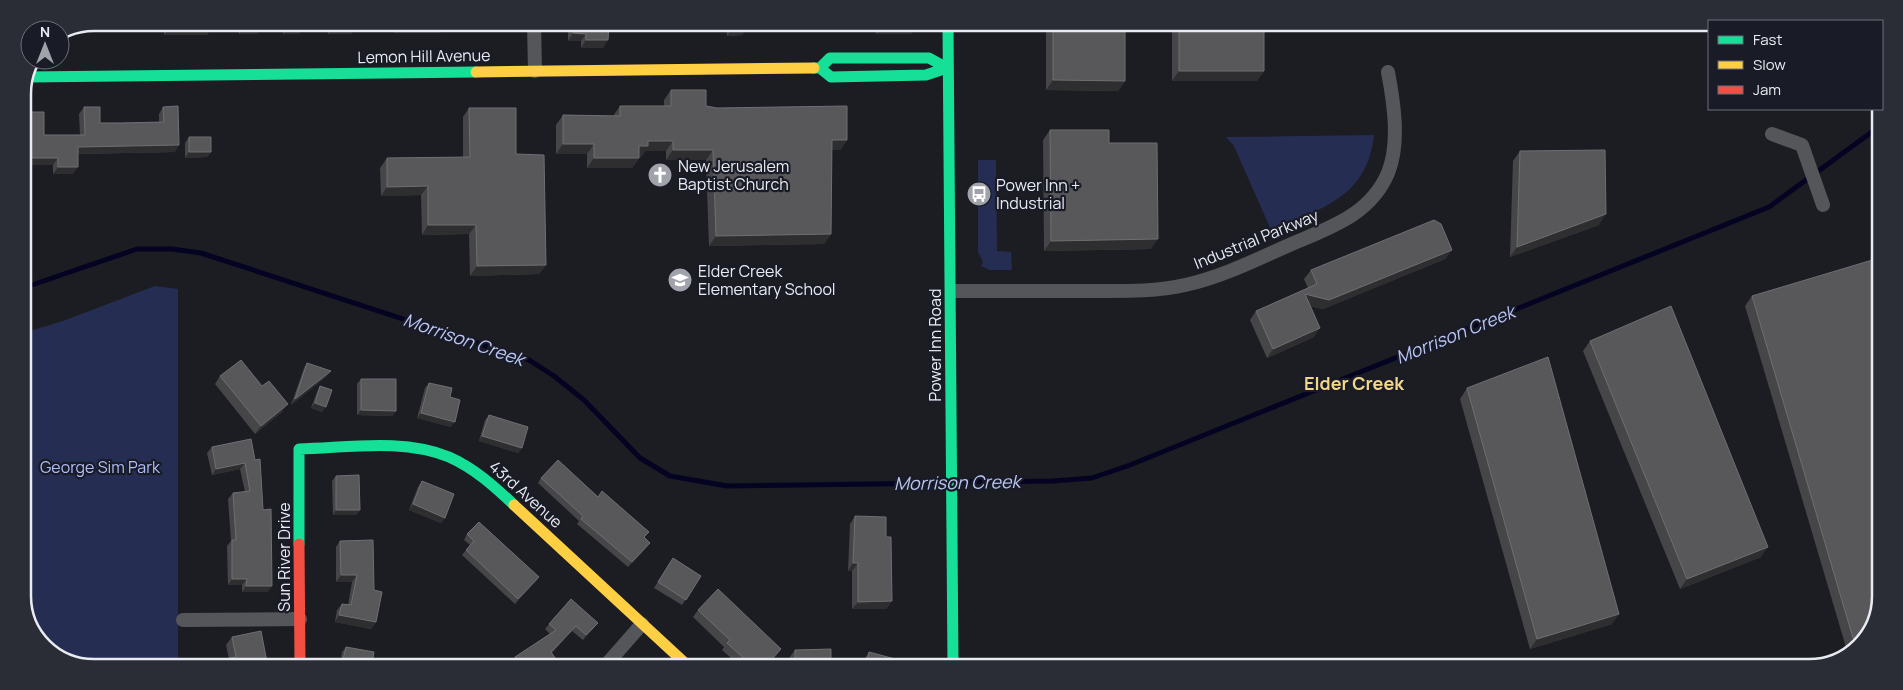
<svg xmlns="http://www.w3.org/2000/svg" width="1903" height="690" viewBox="0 0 1903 690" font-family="Manrope,sans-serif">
	<rect width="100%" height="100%" fill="#1c1d23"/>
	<path fill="#262d52" d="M1374 135C1367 198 1322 208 1271 230L1234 146 1226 137Z
		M978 160H996L997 251 1011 252 1012 270H990L981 266 983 262 978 252Z
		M155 286 178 289V664H71L37 640 23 601V333L63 321Z"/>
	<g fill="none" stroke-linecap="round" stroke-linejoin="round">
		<path stroke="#050322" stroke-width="5" d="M23 288 137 249H172L201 253 529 360 554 376 584 400 640 458 670 476 727 486 948 483
			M957 482 1053 481 1092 478 1130 465 1769 207 1880 126"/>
		<path stroke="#545659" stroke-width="14" d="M534 23 535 71
			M1772 134 1802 145 1823 205
			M952 291C998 291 1045 291 1091 291 1122 291 1155 292 1185 285 1226 276 1263 256 1301 240 1337 225 1372 211 1388 173 1400 143 1394 104 1388 72
			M183 620 300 619
			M606 665 642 624"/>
		<path stroke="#16e098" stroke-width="11" d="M948 24 953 666
			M814 68H820L831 77 926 75 947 68
			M820 68 830 58H929L947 68
			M28 77 476 72
			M299 544V449C347 448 403 438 449 457 474 468 494 486 514 505"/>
		<path stroke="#ffcf43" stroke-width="11" d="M476 72 814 68
			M514 505 687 665"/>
		<path stroke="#f24e42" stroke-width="11" d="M299 544 300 664"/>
	</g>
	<path fill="#464648" d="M164 23H212L207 35H164Z
		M238 23H262L257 34H239Z
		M283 23H303L299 34H283Z
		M328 23H355V27L351 34H328Z
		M394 23H445L440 33H394Z
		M470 23H513L509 32H470Z
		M568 24H609L603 48H581V41H568Z
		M715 24H753L751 27H747L742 35 727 36V31H715Z
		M865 24H916V27L911 34H876V27H865Z
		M1046 25H1125V81L1118 91 1046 90Z
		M1172 25H1264V71L1257 81H1172Z
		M671 90 706 106 847 140 840 150H832L831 234 824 244 709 246 706 160H666V151H645L641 157H639V158L632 168H587V154H556V125L563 115 613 116 620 106H664V100Z
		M84 107 100 123 159 122V114L163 107 175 152 78 154 73 174H53V165H23V112L44 135H80L79 114Z
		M469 108 516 154 546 265 539 274 470 276 469 234 422 235 421 195 381 196 380 168 387 158 463 157V117Z
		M1050 130 1151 249 1044 251 1043 140Z
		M189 137 211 152 207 157 185 158V143Z
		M1520 151 1599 225 1510 257 1513 161Z
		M1452 250 1445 259 1323 309 1310 306 1314 337 1267 358 1250 320 1256 311 1308 288 1304 279 1311 270Z
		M1752 296 1877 619 1852 653 1848 654 1745 306Z
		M1590 341 1761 557 1680 589 1583 351Z
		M307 363 327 376 291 405 304 368Z
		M220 376 262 386 282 412 255 434 215 384Z
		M361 379 396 411 392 416 357 415V384Z
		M429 383 451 427 417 418 425 388Z
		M320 386 322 412 311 408 317 392Z
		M1467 388 1612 624 1530 649 1460 399Z
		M489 415 522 448 518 453 479 441 485 420Z
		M251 439 268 592H242V585H228L227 546 231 541 228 499 233 493 245 492 240 469 212 475 207 453 212 447Z
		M336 476 360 510 356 515H333L332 481Z
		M541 478 598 497 644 538 646 548 628 567 577 524 579 521 538 483Z
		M422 481 445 518 441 523 409 510 418 487Z
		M855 516 886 537 892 601 886 609H852V571H848L850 524Z
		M467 534 539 577 535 582 515 604 462 555 470 545 464 540Z
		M340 541 374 590 376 622 371 629 335 622 337 610 342 604 348 605 352 582H336V547Z
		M669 564 701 576 682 605 654 588Z
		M571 599 594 628 583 640 572 631 552 653 558 662 556 665H513L511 662 515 657 550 634 545 629 549 624Z
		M698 610 781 649 776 656 768 665H739L722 650 724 647 693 617Z
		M232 637 267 662 266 664H222L225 659H229L226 645Z
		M346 647 372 664H340L342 652Z
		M795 650 831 665H790L789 658Z
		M869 652 897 666 863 665 865 658Z"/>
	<path fill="#2e2e31" d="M108 23H130L128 26H105Z
		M720 24H732L727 31H715Z
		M744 24H753L751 27 742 28Z
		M867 24H877L876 27H865Z
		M475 25H514L509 32H470Z
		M881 26 916 27 911 34H876Z
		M303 27 299 34H283L287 28Z
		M355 27 351 34H328L333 28Z
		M399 27H445L440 33H394Z
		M212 28 207 35H164L168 29Z
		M243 28H262L257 34H239Z
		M732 28H747L742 35 727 36Z
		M573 33 586 34 581 41H568Z
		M586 40H608L603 48H581Z
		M1179 71H1264L1257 81H1172Z
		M1053 80 1125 81 1118 91 1046 90Z
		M23 136H28L23 143Z
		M832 140H847L840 150H825Z
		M648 141H673L666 151H645L641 157H632L639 146Z
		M563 144H594L587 154H556Z
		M179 145 175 152 74 154 78 147Z
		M673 150H713L706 160H666Z
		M189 152H211L207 157 185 158Z
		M28 158H58L53 165H23Z
		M594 158H639L632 168H587Z
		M58 167H78L73 174H53Z
		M428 186 421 195 381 196 387 187Z
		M1606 214 1599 225 1510 257 1517 247Z
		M428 225H476L469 234 422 235Z
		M831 234 824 244 709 246 716 236Z
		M1158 239 1151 249 1044 251 1051 241Z
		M1452 250 1445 259 1323 309 1298 303 1305 294Z
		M546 265 539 274 470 276 477 266Z
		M1320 328 1314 337 1267 358 1273 349Z
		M331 371 327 376 291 405 295 399Z
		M315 403 326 407 322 412 311 408Z
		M288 404 282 412 255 434 261 426Z
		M361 410 396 411 392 416 357 415Z
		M421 413 455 422 451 427 417 418Z
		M482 436 522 448 518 453 479 441Z
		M245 463 240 469 212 475 216 469Z
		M413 504 445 518 441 523 409 510Z
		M336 510H360L356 515H333Z
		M650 543 646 548 628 567 632 562Z
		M1768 547 1761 557 1680 589 1687 579Z
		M853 563H858L852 571H848Z
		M341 575H357L352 582H336Z
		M539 577 535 582 515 604 518 599Z
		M232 579H247L242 585H228Z
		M246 586H272L268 592H242Z
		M892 601 886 609H852L858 602Z
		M1619 614 1612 624 1530 649 1537 639Z
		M339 615 376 622 371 629 335 622Z
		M598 623 594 628 583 640 586 635Z
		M576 626 572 631 547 657 551 652Z
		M781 649 776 656 768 665H766Z"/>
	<path fill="#58585a" stroke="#6e6f72" d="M168 23H212V28L168 29Z
		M243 23H262V28H243Z
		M287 23H303V27L287 28Z
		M333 23H355V27L333 28Z
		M399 23H445V27H399Z
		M475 23H513L514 25H475Z
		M573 24H609L608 40H586V34L573 33Z
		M732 24H747V28H732Z
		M881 24H916V27L881 26Z
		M1053 25H1125V81L1053 80Z
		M1179 25H1264V71H1179Z
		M671 90H706V106L717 108 847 106V140H832L831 234 716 236 713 150H673V141H648V146H639V158H594V144H563V115L620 116V106H671Z
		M178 106 179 145 78 147V167H58V158H28V136H23V112H44V135H85L84 107H100V123H122L164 122 163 107Z
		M469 108H516V154L544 155 546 265 477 266 476 225H428V186L387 187V158L470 157Z
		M1050 130H1109V143H1157L1158 239 1051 241Z
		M189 137H211V152H189Z
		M1605 150 1606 214 1517 247 1520 151Z
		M1434 220 1441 224 1452 250 1329 300 1305 294 1320 328 1273 349 1256 311 1317 284 1311 270Z
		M1879 258 1877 619 1856 648 1752 296Z
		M1671 306 1768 547 1687 579 1590 341Z
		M1548 357 1619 614 1537 639 1467 388Z
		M241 360 262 386 269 381 288 404 261 426 220 376Z
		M307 363 331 371 295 399Z
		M361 379H396V411L361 410Z
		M429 383 452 388 450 397 460 400 455 422 421 413Z
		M320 386 332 390 326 407 315 403Z
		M489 415 528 427 522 448 482 436Z
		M251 439 255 460 260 459 263 510 271 509 272 586H246L247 579H232V540H236L233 493 250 491 245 463 216 469 212 447Z
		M558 460 598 497 602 491 649 532 644 537 650 543 632 562 581 519 583 516 541 478Z
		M359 475 360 510H336V476Z
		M422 481 454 494 445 518 413 504Z
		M855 516 886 517V537H891L892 601 858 602V563H853Z
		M479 522 539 577 518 599 466 550 474 541 467 534Z
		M373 540 374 590 382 592 376 622 339 615 342 604 351 605 357 575H341L340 541Z
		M673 558 701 576 686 600 658 582Z
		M718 589 781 649 766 665H751L727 643 730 640 698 610Z
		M571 599 598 623 586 635 576 626 551 652 558 662 554 665H520L515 657 556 630 549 624Z
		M261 631 267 662 258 664H226L225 659 236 657 232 637Z
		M346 647 374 652 372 664H342Z
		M831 649V665H795V650Z
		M869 652 899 660 897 666 866 665Z
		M648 661 652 665H644Z"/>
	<defs>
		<symbol id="church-disc" viewBox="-11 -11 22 22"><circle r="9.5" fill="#a1a3aa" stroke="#191b26"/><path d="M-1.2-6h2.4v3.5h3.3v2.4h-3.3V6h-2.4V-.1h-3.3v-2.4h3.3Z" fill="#fff"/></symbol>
		<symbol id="bus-disc" viewBox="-11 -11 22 22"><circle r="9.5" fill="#a1a3aa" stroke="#191b26"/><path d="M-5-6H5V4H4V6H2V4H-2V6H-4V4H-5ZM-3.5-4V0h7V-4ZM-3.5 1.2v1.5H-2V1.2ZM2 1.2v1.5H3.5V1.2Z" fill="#fff"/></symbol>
		<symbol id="school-disc" viewBox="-11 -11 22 22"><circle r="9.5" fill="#a1a3aa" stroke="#191b26"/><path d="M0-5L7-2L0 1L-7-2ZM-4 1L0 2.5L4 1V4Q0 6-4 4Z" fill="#fff"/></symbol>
	</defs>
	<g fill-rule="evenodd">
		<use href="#church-disc" x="646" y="161" width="28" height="28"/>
		<use href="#bus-disc" x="965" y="180" width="28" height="28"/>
		<use href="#school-disc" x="666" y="266" width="28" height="28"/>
	</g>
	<g text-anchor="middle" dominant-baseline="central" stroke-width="4.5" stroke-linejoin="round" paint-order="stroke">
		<g font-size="16" fill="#e9ebf2" stroke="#191b26">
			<text transform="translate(424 56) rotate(-1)">Lemon Hill Avenue</text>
			<text transform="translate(1256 239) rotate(-22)">Industrial Parkway</text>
			<text transform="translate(935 345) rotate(-90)">Power Inn Road</text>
			<text transform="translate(526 494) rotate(42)">43rd Avenue</text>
			<text transform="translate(284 557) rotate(-90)">Sun River Drive</text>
		</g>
		<g font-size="16" fill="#e9ebf2" stroke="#191b26" text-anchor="start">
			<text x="678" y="166">New Jerusalem<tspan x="678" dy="18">Baptist Church</tspan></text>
			<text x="996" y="185">Power Inn +<tspan x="996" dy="18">Industrial</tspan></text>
			<text x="698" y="271">Elder Creek<tspan x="698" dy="18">Elementary School</tspan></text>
		</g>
		<g font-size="16" fill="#afbdfa" stroke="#191b26">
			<text x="100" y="467">George Sim Park</text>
		</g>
		<g font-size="18" font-style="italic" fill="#bbc6f4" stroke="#191b26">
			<text transform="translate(1455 334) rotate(-22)">Morrison Creek</text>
			<text transform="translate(464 339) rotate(19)">Morrison Creek</text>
			<text transform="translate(957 482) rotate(-1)">Morrison Creek</text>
		</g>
		<g font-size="18" font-weight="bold" fill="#f2d68a" stroke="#191b26">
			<text x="1354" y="383">Elder Creek</text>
		</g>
	</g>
	<path d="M0 0H1903V690H0ZM94 31H1809A63 63 0 0 1 1872 94V596A63 63 0 0 1 1809 659H94A63 63 0 0 1 31 596V94A63 63 0 0 1 94 31Z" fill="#2a2c36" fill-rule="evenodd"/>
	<path fill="none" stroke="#e9ebf2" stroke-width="2.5" d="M94 31H1809A63 63 0 0 1 1872 94V596A63 63 0 0 1 1809 659H94A63 63 0 0 1 31 596V94A63 63 0 0 1 94 31Z"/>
	<rect x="1708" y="20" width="175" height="90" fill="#191b26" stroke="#6c6e78"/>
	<rect x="1718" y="36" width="25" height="8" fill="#16e098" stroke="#6c6e78"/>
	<text x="1753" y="45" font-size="15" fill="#e9ebf2">Fast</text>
	<rect x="1718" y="61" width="25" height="8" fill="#ffcf43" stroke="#6c6e78"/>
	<text x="1753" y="70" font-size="15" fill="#e9ebf2">Slow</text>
	<rect x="1718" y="86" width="25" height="8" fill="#f24e42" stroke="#6c6e78"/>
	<text x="1753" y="95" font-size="15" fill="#e9ebf2">Jam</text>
	<g transform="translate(45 45)"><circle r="24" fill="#191b26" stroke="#6c6e78"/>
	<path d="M0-4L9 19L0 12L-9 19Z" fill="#a1a3aa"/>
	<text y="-8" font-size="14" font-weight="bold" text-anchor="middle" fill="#e9ebf2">N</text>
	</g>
</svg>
